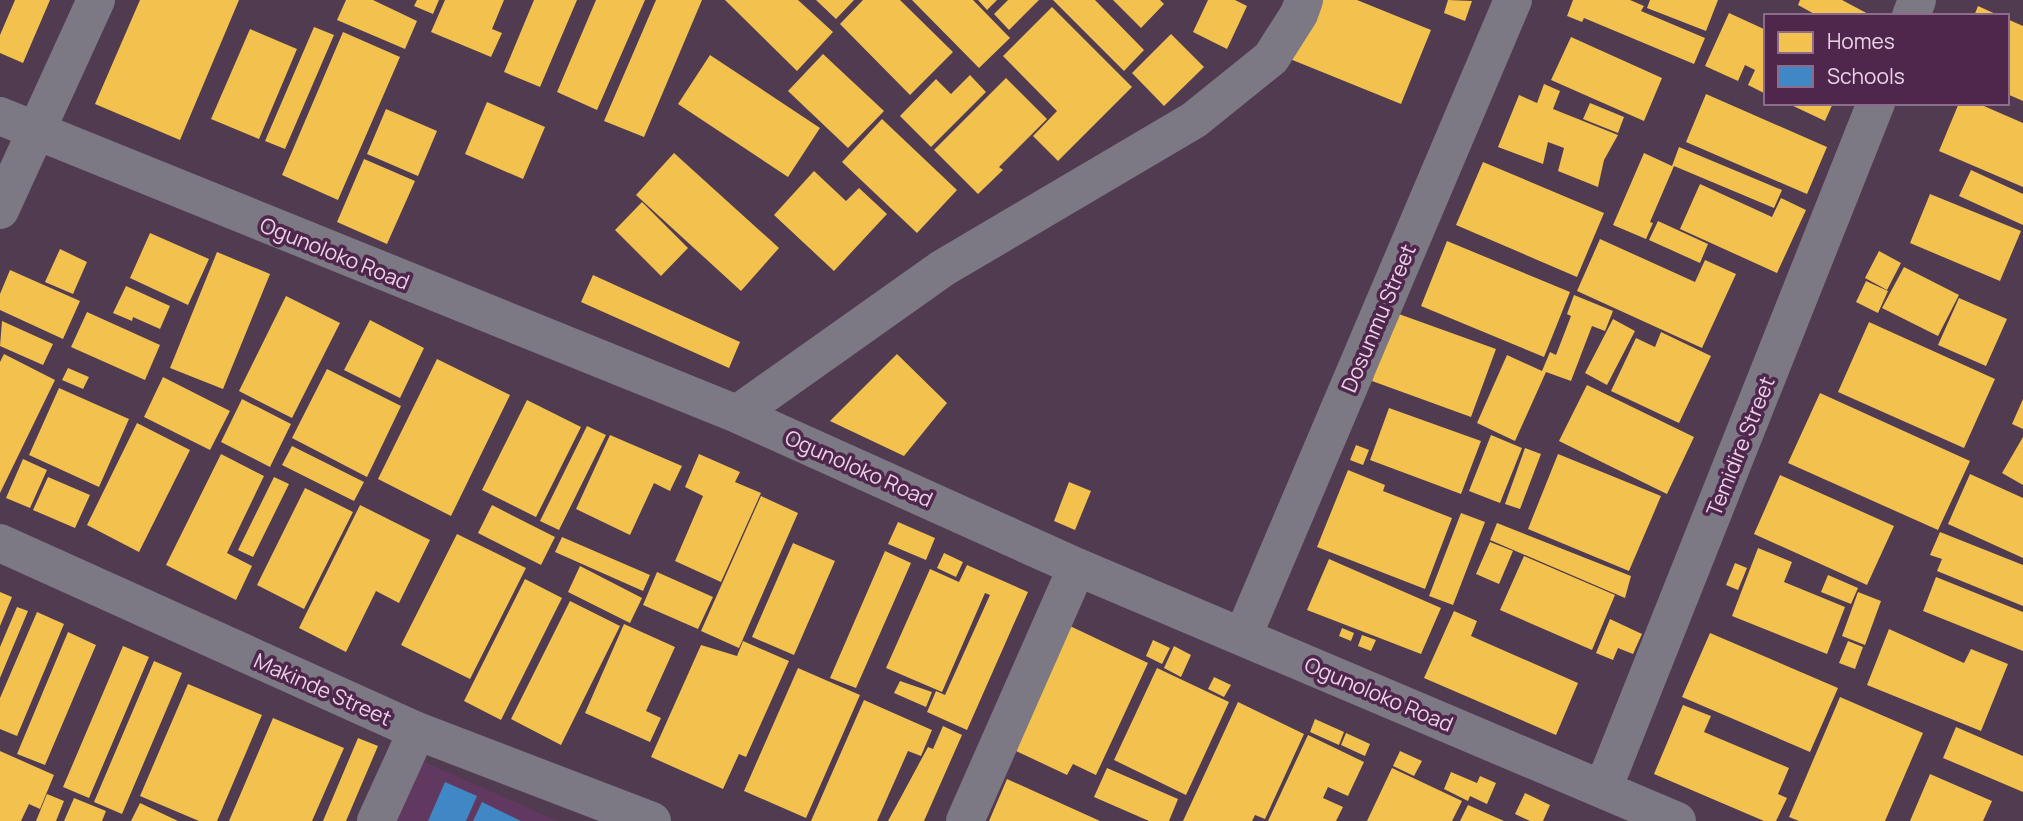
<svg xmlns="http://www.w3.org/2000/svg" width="2023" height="821" viewBox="0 0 2023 821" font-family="Manrope,sans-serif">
	<rect width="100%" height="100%" fill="#513b50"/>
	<path fill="#613860" d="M422 761 558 821H395Z"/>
	<path fill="#f2c14e" d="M15 0H50L23 63 0 53V35Z
		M140 0H239L180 140 95 104Z
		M346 0H373L417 21 405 49 337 20Z
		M417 0H439L433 14 414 6Z
		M445 0H504L492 29 502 33 491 57 431 32Z
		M534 0H577L540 87 504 72Z
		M596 0H645L597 110 557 92Z
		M656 0H702L644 137 604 121Z
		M725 0H798L833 32 797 71Z
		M816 0H854L836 19Z
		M863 0H900L953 52 910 95 840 24Z
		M912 0H973L1010 38 979 68Z
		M978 0H997L987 10Z
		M1008 0H1039L1009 30 994 14Z
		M1053 0H1095L1144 50 1124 71Z
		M1113 0H1160L1164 4 1141 28Z
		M1208 0H1235L1247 6 1227 49 1193 32Z
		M1313 0H1357L1431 30 1401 104 1290 59Z
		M1448 0 1472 1 1465 21 1444 13Z
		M1573 0H1630L1644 6 1641 11 1705 38 1694 64 1584 18 1582 22 1567 16Z
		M1650 0H1718L1706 31 1647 8Z
		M1800 0H1842L1872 16H1818L1798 5Z
		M1978 6 2000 16H1974Z
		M1052 7 1132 87 1058 161 1033 136 1057 111 1003 56Z
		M1729 13 1766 30V94L1748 85 1755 70 1745 65 1738 81 1705 66Z
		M2007 19 2023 26V101L2007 94Z
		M314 27 334 35 285 149 265 141Z
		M250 29 297 49 259 139 211 119Z
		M343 32 400 57 338 200 282 175Z
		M1171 34 1204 67 1164 106 1132 73Z
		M1571 37 1662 78 1644 121 1551 80Z
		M823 54 884 111 848 148 788 91Z
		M710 55 820 128 788 177 678 104Z
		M970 75 986 92 931 147 900 116 936 79 951 94Z
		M1006 78 1047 119 999 167 1003 170 978 194 934 150Z
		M1544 84 1560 91 1553 109 1618 135 1604 160 1598 187 1558 171 1564 148 1548 142 1543 164 1498 147 1519 95 1537 103Z
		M1706 94 1827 147 1807 194 1686 142Z
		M487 102 545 127 523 179 465 154Z
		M1590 103 1624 117 1618 133 1583 119Z
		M1787 103H1833L1825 121Z
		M1959 103H1977L2023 123V187L1939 151Z
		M386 109 437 131 418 176 367 154Z
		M882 119 957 190 917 233 842 162Z
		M1679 147 1782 190 1774 208 1674 166 1650 222 1653 223 1646 239 1613 225 1644 153 1672 166Z
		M674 153 779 248 741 291 636 195Z
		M364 159 415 181 387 244 337 222Z
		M1483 162 1604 213 1577 277 1456 225Z
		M1971 170 2023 194V225L1959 196Z
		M814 171 846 201 859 188 887 214 834 271 774 215Z
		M1700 184 1772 217 1781 198 1806 210 1777 273 1680 229Z
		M1930 194 2021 231 2000 281 1910 243Z
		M642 202 688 248 661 276 615 230Z
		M1658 221 1708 244 1700 263 1649 240Z
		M150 233 209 259 188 305 130 278Z
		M1600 239 1695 282 1705 260 1736 274 1702 348 1577 291Z
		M1447 241 1570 292 1544 357 1421 306Z
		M60 249 87 262 73 294 45 282Z
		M1879 251 1901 263 1887 290 1865 278Z
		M217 252 270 274 223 389 170 368Z
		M1904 267 1959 295 1938 336 1882 308Z
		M10 270 80 301 63 339 0 310V294Z
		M593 275 740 342 729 368 581 302Z
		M1866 281 1888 291 1878 313 1856 302Z
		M126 286 170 306 160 329 133 317 132 321 113 313Z
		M1574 295 1613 311 1605 331 1592 326 1571 381 1546 372 1515 441 1477 423 1507 355 1542 371 1550 352 1556 355 1571 316 1567 314Z
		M286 296 340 323 292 418 239 391Z
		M1959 298 2007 319 1986 366 1938 345Z
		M87 312 160 345 145 380 71 347Z
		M1396 313 1496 349 1471 417 1372 381Z
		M1613 319 1635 331 1607 385 1585 373Z
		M370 320 424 348 400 398 344 370Z
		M2 321 53 344 43 365 0 346Z
		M1869 322 1995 379 1964 448 1838 392Z
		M1661 332 1711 356 1679 423 1611 391 1636 338 1655 347Z
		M4 354 55 380 0 493V362Z
		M897 354 947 403 904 456 830 421Z
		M437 359 510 395 451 516 378 479Z
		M68 368 89 377 83 389 62 380Z
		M327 369 401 406 367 477 292 438Z
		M163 377 230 411 210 450 144 417Z
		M1587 385 1694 437 1667 494 1559 441Z
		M59 388 129 419 99 487 29 455Z
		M1820 393 1970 461 1938 530 1788 463Z
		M242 399 291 424 270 467 221 442Z
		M2023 399V429L2012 424Z
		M527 400 581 427 536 517 482 490Z
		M1389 408 1481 441 1461 494 1370 460Z
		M137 423 190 450 139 552 87 525Z
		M587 426 606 435 559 530 540 521Z
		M610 435 682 466 670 491 654 483 630 535 576 509Z
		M1491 435 1522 448 1500 503 1469 491Z
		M2023 437V485L2002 473Z
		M1356 445 1369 450 1363 465 1350 460Z
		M292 446 364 482 354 501 282 465Z
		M1525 448 1541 454 1520 509 1505 504Z
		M221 454 264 476 227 553 252 566 236 600 166 565Z
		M699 454 740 472 735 482 761 493 721 582 675 561 703 496 685 487Z
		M1558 454 1661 496 1629 571 1528 529Z
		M23 459 47 470 30 508 6 498Z
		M1348 470 1385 485 1383 491 1452 518 1425 589 1317 547Z
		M1970 474 2023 498V558L1948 524Z
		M1780 475 1894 526 1867 585 1754 534Z
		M48 477 90 495 75 528 33 510Z
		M274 477 289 484 253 557 238 550Z
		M1069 482 1091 491 1075 530 1054 521Z
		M305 488 353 512 304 609 257 585Z
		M761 496 798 513 739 648 701 631Z
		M360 505 430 540 399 603 376 591 346 652 299 628Z
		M492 505 555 537 541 565 478 533Z
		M1461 513 1485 522 1453 605 1429 596Z
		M898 522 935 538 926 560 888 544Z
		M1497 523 1631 576 1625 598 1490 540Z
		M1940 532 2023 565V606L1937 571 1942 559 1930 555Z
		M457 534 526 568 470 679 401 645Z
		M562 537 650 575 643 591 555 552Z
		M1490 542 1513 551 1499 584 1476 574Z
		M793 543 835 561 794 655 752 637Z
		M1758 548 1792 562 1784 582 1845 607 1827 654 1732 616Z
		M885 551 911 563 856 688 830 678Z
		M944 553 963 562 956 577 937 568Z
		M1524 556 1615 595 1592 650 1500 610Z
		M1329 559 1441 608 1421 654 1307 610Z
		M1735 563 1747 568 1738 590 1726 585Z
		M967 565 1028 592 967 730 927 712 936 691 945 695 990 595 985 593 942 692 886 668 930 569 959 582Z
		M580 566 642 598 630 623 568 592Z
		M657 572 713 597 698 629 643 605Z
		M1828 575 1858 588 1851 604 1821 592Z
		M1936 577 2023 612V651L1923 611Z
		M525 579 562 598 501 720 464 701Z
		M0 592 12 597 0 626Z
		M1858 592 1881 601 1865 645 1842 636Z
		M570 601 620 626 561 745 511 719Z
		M17 607 28 611 0 678V647Z
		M1454 611 1477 621 1471 636 1578 683 1556 735 1424 678Z
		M37 612 64 624 17 736 0 729V698Z
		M1610 619 1642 634 1633 654 1618 648 1613 660 1596 653Z
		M624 624 675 647 646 711 661 718 650 742 585 713Z
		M1070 626 1148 663 1096 775 1073 764 1067 775 1012 749Z
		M1342 628 1354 633 1351 641 1339 636Z
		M1889 629 1964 663 1971 649 2008 664 1981 731 1867 685Z
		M68 632 96 645 45 765 17 754Z
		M1710 633 1838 688 1810 752 1682 697Z
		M1362 635 1376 640 1371 651 1358 646Z
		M1153 640 1170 648 1162 664 1146 656Z
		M743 641 789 661 746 757 739 754 723 789 651 757 701 645 737 656Z
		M1848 641 1863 647 1855 669 1839 663Z
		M123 646 149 657 89 798 63 787Z
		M1174 646 1191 655 1181 677 1164 668Z
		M154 661 182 673 122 814 94 802Z
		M798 668 860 695 806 818 744 791Z
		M1157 668 1229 702 1186 795 1114 760Z
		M1214 677 1231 685 1224 697 1208 689Z
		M900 681 932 692 926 707 894 693Z
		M188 684 262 715 217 821H199L140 796Z
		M1840 697 1923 733 1885 821H1799L1789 817Z
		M864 700 932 730 921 756 908 751 877 821H811Z
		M1238 702 1304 734 1265 819 1255 815 1252 821H1183Z
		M1683 705 1711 716 1704 732 1789 768 1778 794 1787 798 1776 821H1764L1654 774Z
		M273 718 344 748 312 821H229Z
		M1315 719 1344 732 1339 745 1310 732Z
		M943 726 962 735 924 821H888L928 747 933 749Z
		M1956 727 2023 756V792L1943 758Z
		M1346 733 1370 744 1365 756 1341 745Z
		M1308 735 1364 762 1348 796 1328 787 1323 798 1343 807 1336 821H1268Z
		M358 738 378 746 346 821H323Z
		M0 751 54 775 40 809 29 804 21 821H0Z
		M1400 751 1422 761 1414 776 1393 766Z
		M1107 768 1178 799 1169 821H1149L1094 797Z
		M1392 768 1462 801 1452 821H1367Z
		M1451 772 1477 783 1480 776 1496 783 1487 804 1470 796 1468 801 1444 789Z
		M1930 774 1992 801 1983 821H1910Z
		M1007 779 1100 821H989Z
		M1525 793 1550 805 1543 821H1530L1515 814Z
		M47 794 64 801 56 821H36Z
		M74 798 106 811 102 821H64Z
		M140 803 178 821H131Z
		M1468 805 1504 821H1460Z"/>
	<path fill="#3f88c5" d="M445 782 477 796 466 821H428Z
		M482 802 521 821H473Z"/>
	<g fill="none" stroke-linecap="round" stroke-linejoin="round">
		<path stroke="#7c7884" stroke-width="38" d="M1911 16 1917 0
			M0 116 737 414 1077 567 1677 821
			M0 210 96 0
			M737 414 943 268 1194 120 1271 58 1299 14 1304 0
			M0 543 417 731 652 821
			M1243 636 1513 0
			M1603 789 1876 103
			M376 821 417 731
			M965 821 1077 567"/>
	</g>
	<g text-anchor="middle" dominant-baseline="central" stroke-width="7" stroke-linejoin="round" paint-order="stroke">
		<g font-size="21" fill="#ebd2e8" stroke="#4f274d">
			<text transform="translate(335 253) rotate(22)">Ogunoloko Road</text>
			<text transform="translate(1378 318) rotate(-67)">Dosunmu Street</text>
			<text transform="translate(1740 446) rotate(-68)">Temidire Street</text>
			<text transform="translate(859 468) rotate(24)">Ogunoloko Road</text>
			<text transform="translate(323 689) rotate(24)">Makinde Street</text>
			<text transform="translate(1379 694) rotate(23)">Ogunoloko Road</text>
		</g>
	</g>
	<rect x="1764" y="14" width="245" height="91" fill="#4f274d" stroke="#8d6b8b" stroke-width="2"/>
	<rect x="1778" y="32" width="35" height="21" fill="#f2c14e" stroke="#8d6b8b" stroke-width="2"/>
	<text x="1827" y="49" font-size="21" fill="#ebd2e8">Homes</text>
	<rect x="1778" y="66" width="35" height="21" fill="#3f88c5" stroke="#8d6b8b" stroke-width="2"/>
	<text x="1827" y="84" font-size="21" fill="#ebd2e8">Schools</text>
</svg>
